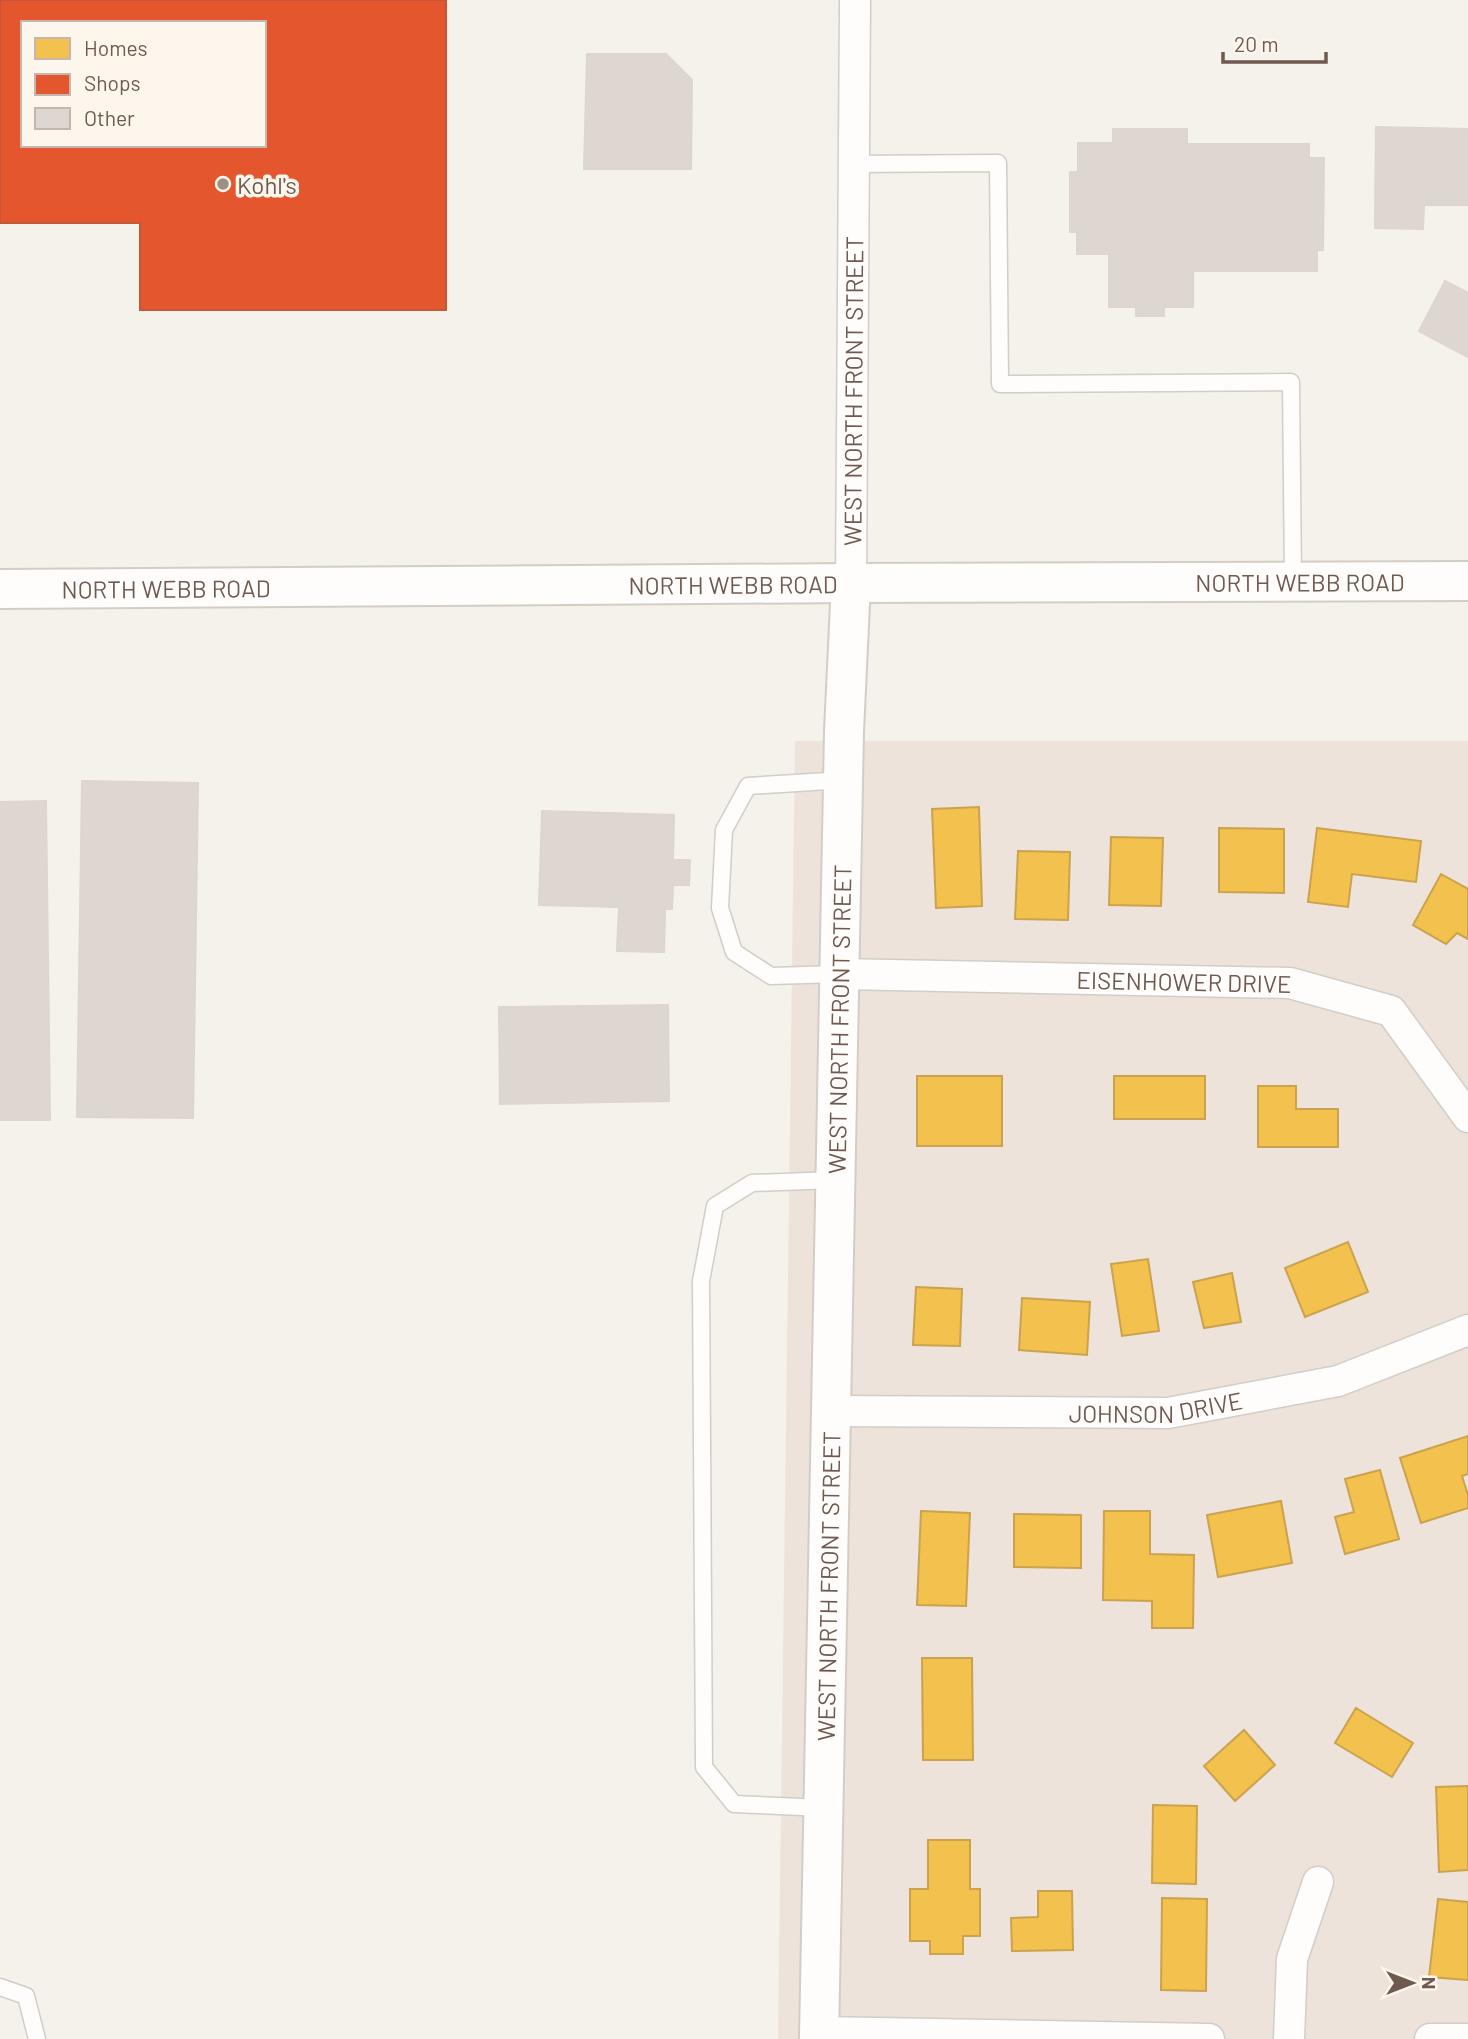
<svg xmlns="http://www.w3.org/2000/svg" width="1468" height="2039" viewBox="0 0 1468 2039" font-family="Barlow,sans-serif">
	<rect width="100%" height="100%" fill="#f5f1eb"/>
	<path fill="#ede3da" d="M795 741H1468V2039H778Z"/>
	<path fill="#f2c14e" stroke="#cba24e" stroke-width="2" d="M979 807 982 906 936 908 932 809Z
		M1219 828 1284 829V893L1219 892Z
		M1317 828 1421 841 1416 882 1352 874 1348 907 1308 902Z
		M1111 837 1163 838 1161 906 1109 905Z
		M1018 851 1070 852 1068 920 1015 919Z
		M1441 874 1468 889V939L1457 933 1446 944 1413 925Z
		M917 1076H1002V1146H917Z
		M1114 1076H1205V1119H1114Z
		M1258 1086H1296V1109H1338V1147H1258Z
		M1348 1242 1368 1292 1305 1317 1285 1268Z
		M1148 1259 1159 1331 1122 1336 1111 1264Z
		M1232 1273 1241 1322 1204 1328 1193 1282Z
		M916 1287 962 1289 960 1346 913 1345Z
		M1022 1298 1090 1302 1087 1355 1019 1350Z
		M1468 1436V1474L1462 1476 1468 1495V1508L1421 1523 1400 1458Z
		M1380 1470 1399 1539 1345 1554 1335 1517 1354 1512 1345 1479Z
		M1281 1501 1292 1563 1218 1577 1207 1515Z
		M921 1511 970 1513 966 1606 917 1605Z
		M1104 1511H1150V1554L1194 1555 1193 1628H1152V1601L1103 1600Z
		M1014 1514 1081 1515V1568L1014 1567Z
		M922 1658H972L973 1760H923Z
		M1356 1708 1413 1743 1392 1777 1335 1743Z
		M1244 1730 1275 1765 1235 1801 1204 1766Z
		M1468 1786V1870L1439 1872 1436 1787Z
		M1153 1805 1197 1806 1196 1884 1152 1883Z
		M928 1840H970V1889H980V1936H963V1954H930V1941H910V1889H928Z
		M1038 1891H1072L1073 1950 1012 1951 1011 1918 1038 1917Z
		M1162 1898 1207 1899 1206 1991 1161 1990Z
		M1438 1899 1468 1902V1980L1429 1977Z"/>
	<path fill="#e4572e" stroke="#c15838" stroke-width="2" fill-rule="evenodd" d="M0 0H446V310H140V223H0ZM23 23H264V145H23Z"/>
	<path fill="#ded7d1" stroke="#ddd5ce" stroke-width="2" d="M587 54H666L692 80 691 169H584Z
		M1376 127 1468 129V205H1424L1423 229 1375 228Z
		M1113 129H1187V144H1309V158H1324L1323 250H1317V271H1193V307H1164V316H1136V307H1109V254H1077V232H1070V172H1078V143H1113Z
		M1445 281 1468 293V357L1419 331Z
		M82 781 198 783 193 1118 77 1117Z
		M46 801 50 1120H0V802Z
		M542 811 674 815 673 860H690L689 885H673L672 909H665L664 952 617 951 619 907 539 905Z
		M668 1005 669 1101 500 1104 499 1007Z"/>
	<g fill="none" stroke-linecap="round" stroke-linejoin="round">
		<defs>
			<path id="service" d="M854 164 998 163 1000 384 1291 382 1293 582
				M839 974 771 976 734 952 720 908 724 830 748 786 844 780
				M824 1808 734 1804 704 1767 701 1281 715 1206 752 1183 834 1180
				M0 1987 26 1996 37 2039"/>
			<g id="minor">
				<path id="s1" d="M851 583 855 0"/>
				<path id="s2" d="M839 974 1290 983 1391 1011 1468 1117"/>
				<path id="s3" d="M830 1411 1168 1413 1338 1381 1468 1330"/>
				<path d="M820 2032 1209 2039"/>
				<path d="M1289 2039 1292 1959 1318 1882"/>
				<path d="M1430 2039H1468"/>
			</g>
			<g id="tertiary">
				<path id="s4" d="M819 2039 844 731 851 583"/>
			</g>
			<g id="secondary">
				<path id="s5" d="M0 589 851 583 1468 581"/>
			</g>
		</defs>
		<use href="#service" stroke="#d2cdc7" stroke-width="19"/>
		<use href="#minor" stroke="#d2cdc7" stroke-width="33"/>
		<use href="#tertiary" stroke="#d2cdc7" stroke-width="42"/>
		<use href="#secondary" stroke="#d3cdc6" stroke-width="42"/>
		<use href="#service" stroke="#fefdfc" stroke-width="16"/>
		<use href="#minor" stroke="#fefdfc" stroke-width="30"/>
		<use href="#tertiary" stroke="#fefdfc" stroke-width="38"/>
		<use href="#secondary" stroke="#fefdfc" stroke-width="38"/>
	</g>
	<circle fill="#9f8e86" stroke="#fdf6ed" stroke-width="2.5" cx="223" cy="184" r="7"/>
	<g text-anchor="middle" dominant-baseline="central" stroke-width="7" stroke-linejoin="round" paint-order="stroke">
		<g font-size="24" fill="#70594f" stroke="#fdf6ed" text-anchor="start">
			<text x="237" y="184">Kohl's</text>
		</g>
		<g font-size="24" fill="#70594f" stroke="#fdf6ed">
			<text stroke="none"><textPath href="#s1" startOffset="192">WEST NORTH FRONT STREET</textPath></text>
			<text stroke="none"><textPath href="#s5" startOffset="1300">NORTH WEBB ROAD</textPath></text>
			<text stroke="none"><textPath href="#s5" startOffset="733">NORTH WEBB ROAD</textPath></text>
			<text stroke="none"><textPath href="#s5" startOffset="166">NORTH WEBB ROAD</textPath></text>
			<text stroke="none"><textPath href="#s2" startOffset="345">EISENHOWER DRIVE</textPath></text>
			<text stroke="none"><textPath href="#s4" startOffset="1020">WEST NORTH FRONT STREET</textPath></text>
			<text stroke="none"><textPath href="#s3" startOffset="326">JOHNSON DRIVE</textPath></text>
			<text stroke="none"><textPath href="#s4" startOffset="453">WEST NORTH FRONT STREET</textPath></text>
		</g>
	</g>
	<rect x="21" y="21" width="245" height="126" fill="#fdf6ed" stroke="#c5b7ae" stroke-width="2"/>
	<rect x="35" y="38" width="35" height="21" fill="#f2c14e" stroke="#c5b7ae" stroke-width="2"/>
	<text x="84" y="56" font-size="21" fill="#70594f">Homes</text>
	<rect x="35" y="74" width="35" height="21" fill="#e4572e" stroke="#c5b7ae" stroke-width="2"/>
	<text x="84" y="91" font-size="21" fill="#70594f">Shops</text>
	<rect x="35" y="108" width="35" height="21" fill="#ded7d1" stroke="#c5b7ae" stroke-width="2"/>
	<text x="84" y="126" font-size="21" fill="#70594f">Other</text>
	<g transform="translate(1412 1983) rotate(90)" stroke="#fdf6ed" stroke-width="5" paint-order="stroke">
	<path d="M0-5L12 26L0 18L-12 26Z" fill="#70594f"/>
	<text y="-10" font-size="19" font-weight="bold" text-anchor="middle" fill="#70594f">N</text>
	</g>
	<path d="M1223 52v10h103v-10" fill="none" stroke="#70594f" stroke-width="3.5"/>
	<text x="1234" y="52" font-size="21" fill="#70594f" stroke="#fdf6ed" stroke-width="5" paint-order="stroke">20 m</text>
</svg>
